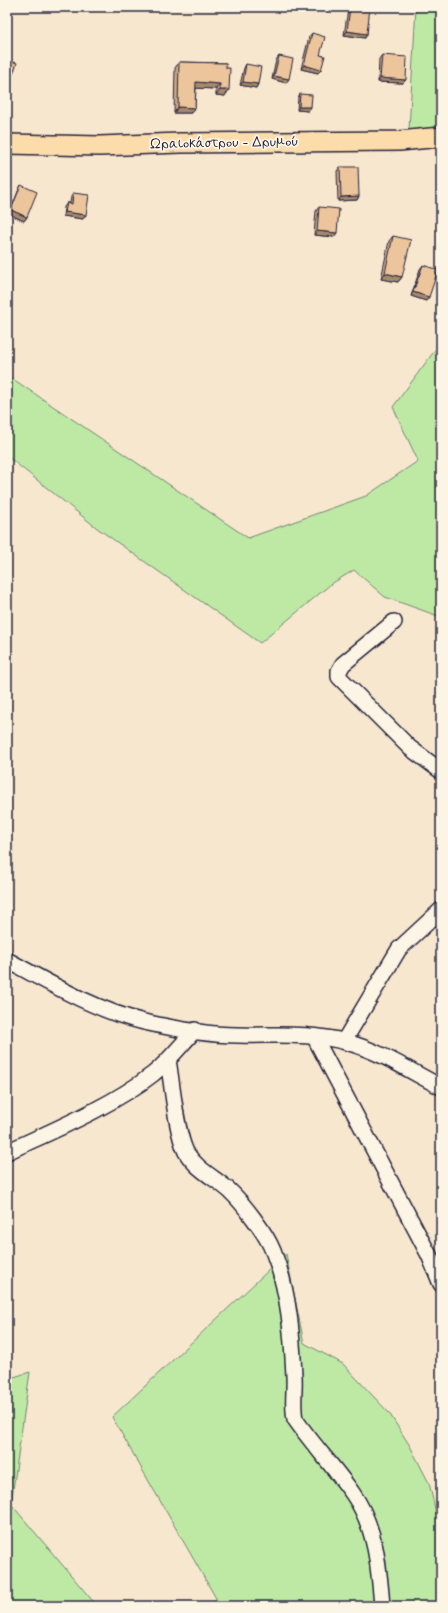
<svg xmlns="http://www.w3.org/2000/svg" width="448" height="1613" viewBox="0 0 448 1613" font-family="Mynerve,sans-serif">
	<rect width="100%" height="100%" fill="#f8e7cf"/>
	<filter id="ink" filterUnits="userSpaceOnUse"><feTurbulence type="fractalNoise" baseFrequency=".025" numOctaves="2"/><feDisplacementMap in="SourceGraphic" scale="8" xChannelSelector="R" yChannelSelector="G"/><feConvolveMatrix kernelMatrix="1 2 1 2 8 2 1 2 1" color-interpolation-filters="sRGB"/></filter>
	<g filter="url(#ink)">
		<path fill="#bee9a5" stroke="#708670" d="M416 7H441V143L408 147Z
			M441 342V617L385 597 354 570 331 584 260 643 97 528 7 456V375L248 538 366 496 418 461 393 407Z
			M286 1254 304 1343 343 1364 389 1413 410 1446 429 1483 441 1534V1606H207L217 1600 112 1417Z
			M30 1372 11 1504 97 1606H7V1379Z"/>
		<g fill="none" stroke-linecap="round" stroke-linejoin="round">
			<defs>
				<path id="minor" d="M394 622 343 664 339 671V677L410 748 441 771
					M7 960C51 984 95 1010 144 1022 171 1028 210 1035 237 1035 271 1036 312 1032 346 1042 380 1051 410 1071 441 1087
					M315 1038 429 1255 441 1284
					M344 1041 399 949 441 910
					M168 1060C172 1083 176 1132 186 1152 196 1169 215 1178 229 1190 243 1203 266 1233 273 1251 289 1291 292 1334 294 1376 295 1391 292 1404 295 1419 313 1445 335 1468 353 1494 376 1527 379 1568 382 1606
					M7 1152C54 1130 112 1106 153 1074 168 1062 181 1045 195 1030"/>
				<path id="major" d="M7 144 100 146 180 143 399 141 441 137"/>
			</defs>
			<use href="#minor" stroke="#22223b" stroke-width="18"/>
			<use href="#major" stroke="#22223b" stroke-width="22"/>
			<use href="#minor" stroke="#fcf5e5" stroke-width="15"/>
			<use href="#major" stroke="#fddcac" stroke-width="19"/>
		</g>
		<path fill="#cca987" stroke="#22223b" d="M349 7H367V34L365 38 344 35 348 9Z
			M312 33 320 55 321 70 318 73 301 69 309 37Z
			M382 55 406 80 403 83 378 82 379 59Z
			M279 56 286 83 272 79 276 60Z
			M179 62 226 63 225 96 216 95V89L196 88 195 108 191 113H174L175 68Z
			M246 64 258 84 256 88 240 85 244 68Z
			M300 94 311 107 308 111 297 110 298 97Z
			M340 167 359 196 357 200 338 201 337 171Z
			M21 185 27 217 24 221 9 214 19 189Z
			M73 193 83 219 63 216 64 207 67 203H70L71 197Z
			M319 207 334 237 314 235 316 211Z
			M393 236 402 277 398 282 381 279 389 241Z
			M423 265 429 297 426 301 411 296 420 269Z"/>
		<path fill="#a68a6e" stroke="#22223b" d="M347 31 367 34 365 38 344 35Z
			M304 65 321 70 318 73 301 69Z
			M274 76 289 79 286 83 272 79Z
			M380 78 406 80 403 83 378 82Z
			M7 79 11 80 9 84H7Z
			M196 82 220 84 216 89 192 88Z
			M243 82 258 84 256 88 240 85Z
			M220 90H229L225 96 216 95Z
			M178 107 195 108 191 113H174Z
			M299 107H311L308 111 297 110Z
			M359 196 357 200 338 201 341 197Z
			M11 210 27 217 24 221 9 214Z
			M65 212 86 215 83 219 63 216Z
			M317 231 337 233 334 237 314 235Z
			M385 273 402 277 398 282 381 279Z
			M413 292 429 297 426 301 411 296Z"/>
		<path fill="#edc59d" stroke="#22223b" d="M350 7H370L367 34 347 31Z
			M312 33 325 37 320 55 325 56 321 70 304 65Z
			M382 55 407 57 406 80 380 78Z
			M279 56 293 59 289 79 274 76Z
			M7 60 17 63 11 80 7 79Z
			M179 62 226 63V68H230L229 90H220V84L196 82 195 108 178 107Z
			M246 64 261 67 258 84 243 82Z
			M300 94 312 95 311 107H299Z
			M340 167H358L359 196 341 197Z
			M21 185 37 192 27 217 11 210Z
			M73 193 89 195 86 215 65 212 67 203 72 204Z
			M319 207 339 209 337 233 317 231Z
			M393 236 411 240 402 277 385 273Z
			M423 265 438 270 429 297 413 292Z"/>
	</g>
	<g text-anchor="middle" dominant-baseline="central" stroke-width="3.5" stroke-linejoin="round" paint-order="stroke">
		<g font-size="14" fill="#22223b" stroke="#fcf5e5">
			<text transform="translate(224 143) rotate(-1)">Ωραιοκάστρου - Δρυμού</text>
		</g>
	</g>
	<rect width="448" height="1613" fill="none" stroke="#fcf5e5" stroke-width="24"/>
	<rect x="12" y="12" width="424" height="1589" fill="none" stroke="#22223b" stroke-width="1.5" filter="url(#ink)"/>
</svg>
